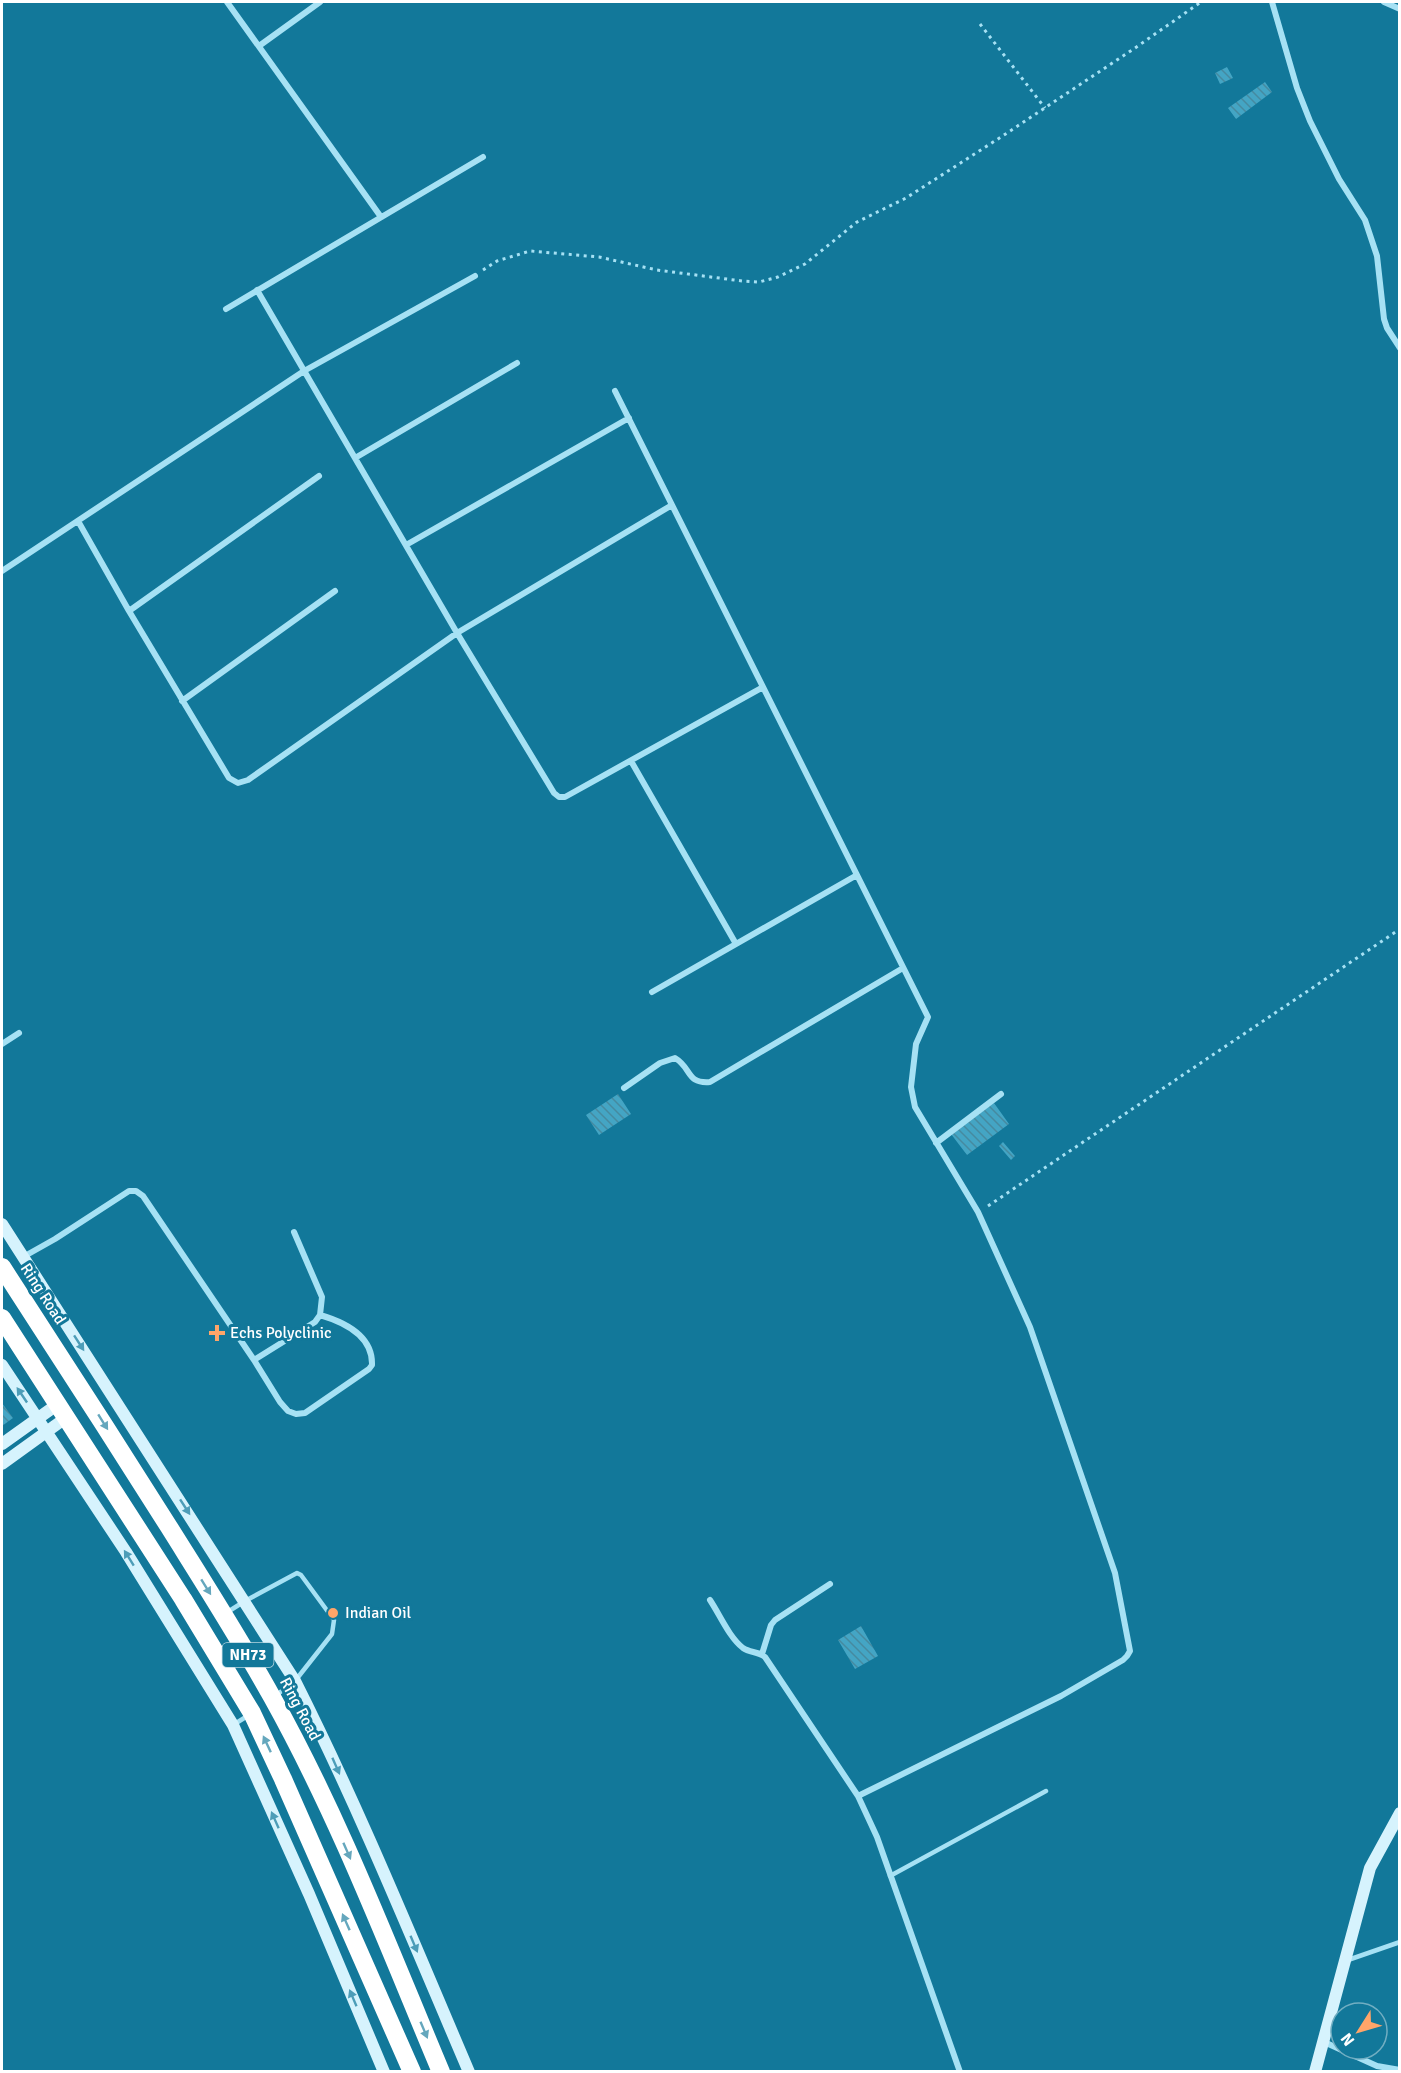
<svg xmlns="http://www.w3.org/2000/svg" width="1401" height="2073" viewBox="0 0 1401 2073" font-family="Signika,sans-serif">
	<defs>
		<pattern id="building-back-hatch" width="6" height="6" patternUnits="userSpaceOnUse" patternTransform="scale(1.5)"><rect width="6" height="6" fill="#44a5c4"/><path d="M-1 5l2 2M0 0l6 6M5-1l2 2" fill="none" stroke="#468aa0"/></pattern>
	</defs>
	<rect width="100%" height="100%" fill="#12789a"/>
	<path fill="url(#building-back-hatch)" d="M1227 67 1233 78 1220 84 1215 73Z
		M1265 82 1272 92 1236 119 1228 108Z
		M618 1094 631 1114 599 1135 586 1115Z
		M994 1103 1009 1124 967 1155 951 1134Z
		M1003 1142 1015 1156 1011 1160 999 1146Z
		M2 1403 13 1418 2 1426Z
		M861 1626 878 1656 855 1669 838 1640Z"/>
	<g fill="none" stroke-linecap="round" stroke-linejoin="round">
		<path stroke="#a6e1f4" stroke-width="3" stroke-dasharray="3 4.5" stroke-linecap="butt" d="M980 24 1045 108
			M483 270 497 261 530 251 599 257 657 270 742 281 759 282 778 277 805 264 857 222 906 198 1001 137 1135 48 1201 2
			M988 1206 1400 929"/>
		<path stroke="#a6e1f4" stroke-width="4.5" d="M226 1613 245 1601 297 1573 301 1575 334 1620 332 1634 295 1681 275 1696
			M233 1725 249 1715
			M890 1876 1046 1791
			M1348 1960 1400 1942"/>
		<path stroke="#a6e1f4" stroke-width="6" d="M227 2 381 217
			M1272 2 1297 88 1310 121 1339 179 1365 220 1377 256 1384 319 1387 328 1400 348
			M1384 2 1400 9
			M259 46 320 2
			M257 290 457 633 554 793 559 797H565L763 687
			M226 309 483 157
			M615 391 928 1017 916 1044 911 1087 915 1107 978 1212 1030 1327 1115 1573 1130 1651 1127 1656 1123 1660 1061 1696 858 1796
			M355 458 517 363
			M78 521 129 611 229 778 238 783 248 780 457 633 672 505
			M406 545 629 418
			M2 571 304 371 475 276
			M129 611 319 476
			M182 701 335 591
			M631 761 736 944
			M652 992 857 875
			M2 1044 19 1033
			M624 1088 660 1063 675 1058C692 1068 686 1084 710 1082L903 968
			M936 1143 1001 1094
			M23 1257 55 1239 129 1191H136L143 1196 254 1360 280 1402 288 1411 296 1414 305 1413 369 1369 372 1365C373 1335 344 1322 320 1315
			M254 1360 315 1322 320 1315 322 1297 294 1232
			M710 1600C720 1615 729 1637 743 1648 750 1653 758 1651 765 1657L858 1796 877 1837 960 2072
			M762 1654 771 1625 775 1620 830 1584
			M1324 2042 1377 2066 1400 2070"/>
		<path stroke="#d6f3fd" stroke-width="12" d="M2 1224 295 1681C359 1808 413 1941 469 2072
			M2 1365 126 1552 233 1725 309 1894 384 2072
			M2 1444 58 1404
			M2 1464 67 1417
			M1315 2072 1370 1868 1400 1813"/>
		<path stroke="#fff" stroke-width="18" d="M2 1267C58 1353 114 1440 169 1527 204 1583 240 1639 272 1697 339 1817 388 1946 441 2072
			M2 1318 183 1599 252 1713 283 1779 412 2072"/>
	</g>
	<defs><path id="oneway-solid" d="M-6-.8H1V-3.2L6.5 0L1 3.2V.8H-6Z" transform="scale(1.5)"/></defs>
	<g fill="#4d9db8">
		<use href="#oneway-solid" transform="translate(79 1343) rotate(57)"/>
		<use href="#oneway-solid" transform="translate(22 1395) rotate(-124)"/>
		<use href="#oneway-solid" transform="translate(185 1507) rotate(57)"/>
		<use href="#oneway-solid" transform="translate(129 1558) rotate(-122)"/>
		<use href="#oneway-solid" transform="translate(336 1766) rotate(66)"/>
		<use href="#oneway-solid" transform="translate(275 1820) rotate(-114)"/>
		<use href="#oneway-solid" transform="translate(414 1944) rotate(67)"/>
		<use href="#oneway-solid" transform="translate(353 1998) rotate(-113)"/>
	</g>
	<g fill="#65a7bd">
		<use href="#oneway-solid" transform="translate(103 1422) rotate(58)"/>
		<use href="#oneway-solid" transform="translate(206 1587) rotate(58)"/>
		<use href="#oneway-solid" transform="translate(267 1744) rotate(-115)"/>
		<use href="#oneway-solid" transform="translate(347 1851) rotate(66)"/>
		<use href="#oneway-solid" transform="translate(346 1922) rotate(-114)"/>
		<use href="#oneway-solid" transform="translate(424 2030) rotate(67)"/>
	</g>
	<g fill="#ffa569" stroke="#12789a" stroke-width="2">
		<path d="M214 1324h6v6h6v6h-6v6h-6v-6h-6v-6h6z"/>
		<circle cx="333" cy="1613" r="6"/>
	</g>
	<g text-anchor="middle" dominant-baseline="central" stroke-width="6" stroke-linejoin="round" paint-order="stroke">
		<rect fill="#12789a" stroke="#b8d6e1" stroke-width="1.5" x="222.5" y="1643" width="51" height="24" rx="4.5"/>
		<g font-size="15" font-weight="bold" fill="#fff">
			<text x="248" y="1655">NH73</text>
		</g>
		<g font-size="16" fill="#fff" stroke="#12789a">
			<text transform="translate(43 1294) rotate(57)">Ring Road</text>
			<text transform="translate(300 1709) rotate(62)">Ring Road</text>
		</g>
		<g font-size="16" fill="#fff" stroke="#12789a" text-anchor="start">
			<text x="230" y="1333">Echs Polyclinic</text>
			<text x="345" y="1613">Indian Oil</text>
		</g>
	</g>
	<rect width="1401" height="2073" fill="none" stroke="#ffffff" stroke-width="6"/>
	<g transform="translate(1359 2031) rotate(233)"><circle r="28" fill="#12789a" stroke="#71aec2" stroke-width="1.5"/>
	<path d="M0-4.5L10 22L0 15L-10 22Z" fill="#ffa569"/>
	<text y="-9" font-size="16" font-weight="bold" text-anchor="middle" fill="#ffffff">N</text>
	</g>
</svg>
